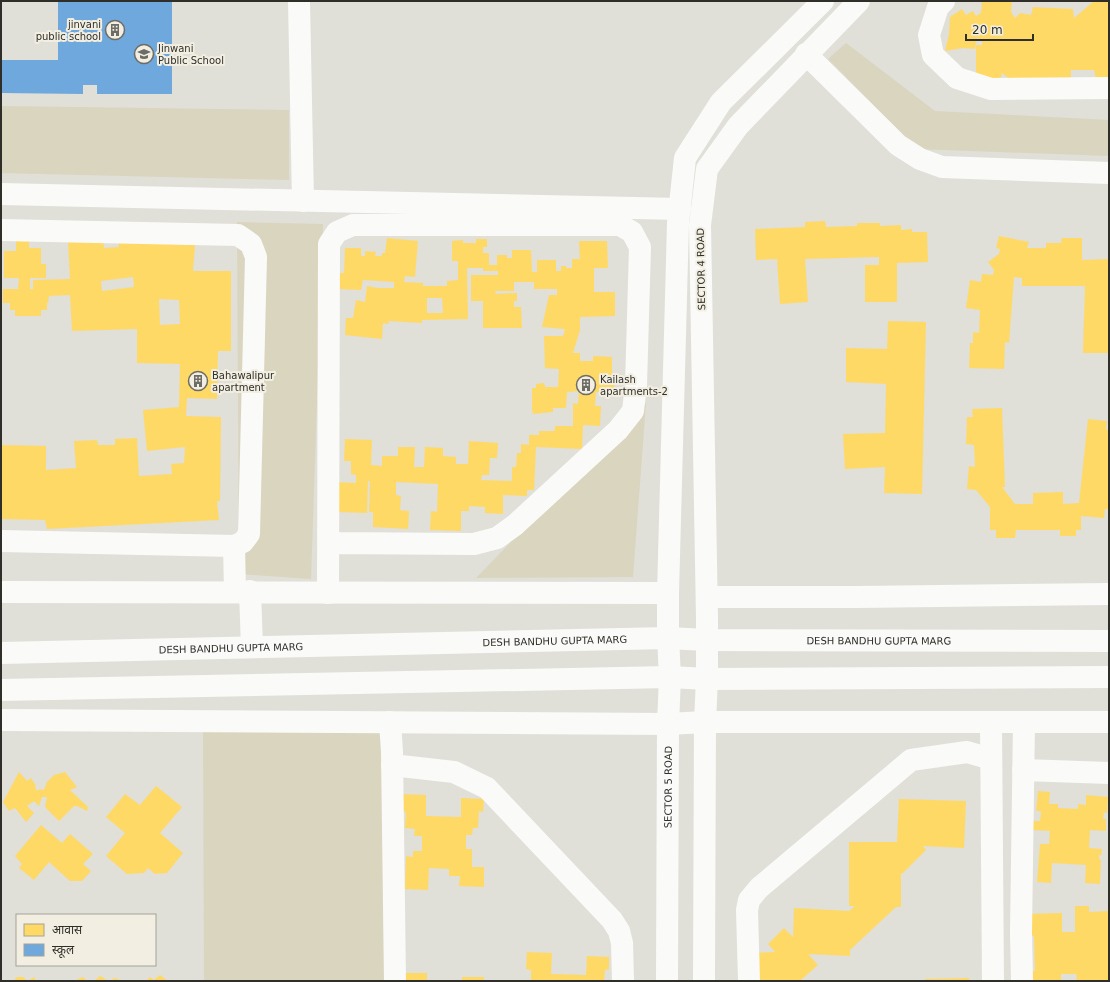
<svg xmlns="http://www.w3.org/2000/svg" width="1110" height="982" viewBox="0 0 1110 982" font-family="'DejaVu Sans','Noto Sans Devanagari',sans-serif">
	<rect width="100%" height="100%" fill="#e0dfd8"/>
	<path fill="#dad5be" d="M846 43 935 111 1109 120V156L917 149 828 59Z
		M1 106 289 110V180L1 173Z
		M237 222 323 224 311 579 239 574Z
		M646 403 633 577 476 578Z
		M203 726H383L384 981H204Z"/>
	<path fill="#ffd966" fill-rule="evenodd" d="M982 1H1012L1011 12 1015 18 1020 13 1031 15 1033 7 1073 9 1074 18 1094 1H1109V83H1097L1094 70H1071V86L1016 84 1002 73 1000 80 976 83V45H982V41L981 42 977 37V38L975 49 963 48 945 51 949 34 950 17 962 9 966 15 973 11 976 16 981 13Z
		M825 221 826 227 857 226V223H880V226L901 225V230L912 229V232H927L928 262 897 263V302H865V265H879V257L805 259 808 302 780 304 777 259 756 260 755 229 805 227V222Z
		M999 236 1029 242 1027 248H1046V243H1061L1062 238H1082V260L1109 259V353H1083L1085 286H1022V278L1014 277 1009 343 1005 342 1004 369 969 368 970 343H973V332L979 333 980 310 966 308 970 280 981 282 982 274 993 275 994 270 988 262 999 254 1000 249 996 248Z
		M387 238 418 241 415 277 405 276 404 282 423 283V286H447V281L458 280V261H452V241L463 240V243H476V239H487V247H483V253H489V265H497V255H507V258H512V250H531L532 272H537V260H556V271H561V266H566V268H572V259H580L579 241H607L608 268H594V292H615V316L580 317V330L573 353H580V361H593V356L612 357V374H615L614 393 596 392 595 406H601L600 426 583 425 582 449 536 447 534 490H527V496L503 495V514L485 513V507L469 506V511H461V531L430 530 431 511 437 512 438 484 396 482V495L401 496 400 510 409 511 408 529 373 527V512H369L370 481H368L367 513 336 512 333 482 356 483V475L351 474V461H344L345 439 372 440 371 465 382 466V456H398V447H415L414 467H424L425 447 443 448V456L456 457V464H468L469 441 498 443 497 458H490L489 475H482L481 480 512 481V467H516L517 453H521V444L529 445V435H539V431H555V426H573V403L578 404 579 391 567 392 566 408H553V412L533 414 532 410V388H536V384L544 383 545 387H558L559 369 545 368 544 336H563L565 329 542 327 549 295H557V289H534V282H514V291H495L496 294 517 293V301H514V307H521L522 328H483V301H471V275H498V271H483V268H467L468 319 422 320V323L389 321 388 324 383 323 382 339 345 335 346 318H353L356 300 365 302 367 286 378 288H394V282L363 280 361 290 337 289V273H344L345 248H361V256H365V251L376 252 375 256H382V253H385ZM427 298H442L443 313H427Z
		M118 239 147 243 195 245 193 271H231V351H218L217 399 187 398 186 416 221 417 220 501H217L219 520 47 529 45 520 1 519V445L46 446V470L76 468 74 441 97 440 98 445H115V439L137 438 139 476 172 474 171 464 184 463 185 447 147 451 143 410 179 407 180 364 137 363V329L72 331 70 295 49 296 48 303H47V310H41V316H15V310H10V303H3V289H18L19 278H4V251H16V241H29V248H41V264H46V278H30V289H33V280L70 279 68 241 103 240 104 248 119 247ZM133 277 134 287 102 291 101 281ZM159 299 179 300 180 324 160 325Z
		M888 321 926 322 922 494 884 493 885 467 845 469 843 434 885 433 886 384 846 382V348L887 349Z
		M1002 408 1005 487H1002L1015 504H1033V493L1063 492V504L1079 503 1088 419 1107 421 1106 429 1109 430V509H1105L1104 518 1081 516V530H1076V536H1060V530H1016L1015 538H996V530H990V507L976 490 967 489 969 466 975 467 974 445 966 444 967 417H973L972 409Z
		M19 772 27 781 31 778 36 786 35 787 37 791 40 789 44 790 47 782 54 775 65 772 77 787 70 790 88 807 87 811 77 806H74L59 821 45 807 47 797H42L39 806 34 801 27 806 34 813 26 822 15 808 9 811 3 802Z
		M156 786 182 807 160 833 183 853 167 873 155 874 148 868 144 873 127 874 106 856 125 833 106 817 125 794 140 805Z
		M1038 791 1050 792 1049 804H1058V808L1078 809V804L1086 805V795L1108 797 1107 813 1104 812 1103 819H1106V831L1090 830 1089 848 1102 849 1101 856 1099 855V859L1101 860 1100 884 1085 883 1086 865 1052 863 1051 883 1037 882 1040 844H1049L1050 831 1033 830V821H1040L1041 811H1036Z
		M401 794 426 795V816L461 817V798L484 799 483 812 479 811 478 828H473L472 835H466V849H472V867H484V887L459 886 460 876H449V869L429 868 428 890 405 889 406 856 413 857V851H422V836H414L415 829 405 828 406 812 400 811Z
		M899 799 966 801 964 848 923 846 926 850 902 874 901 873V907H896L850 950V956L808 954 818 965 801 980V981H753L751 953 775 952 768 944 784 928 793 937 794 908 849 911 855 906H849V842H897Z
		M41 825 62 843 70 834 93 854 83 864 91 871 82 881H70L49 862 34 880 19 868 22 864 15 856Z
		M1075 906H1089V912L1109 911V981H1077L1076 974H1061V981H1025V971H1035L1034 936H1026L1025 914 1062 913V932H1075Z
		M527 952 552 953 551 974 586 975 587 956 609 957V969L605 970 604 981H531V970L526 969Z
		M401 973H427V981H401Z
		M160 975 168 981H146L150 977 154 980Z
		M100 976 109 981 115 978 123 981H94Z
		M17 977H23L28 981 34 977 36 981H13Z
		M83 977 87 981H74Z
		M462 977H484V981H462Z
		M969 978V981H925V979Z"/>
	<path fill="#6fa8dc" d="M58 1H172V94H97V85H83V94L1 93V60H58Z"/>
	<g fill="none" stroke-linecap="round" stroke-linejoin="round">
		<g stroke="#fafaf9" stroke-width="22">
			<path d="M299 1 303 201"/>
			<path d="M944 1 938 7 929 35 933 55 957 78 991 89 1109 88"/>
			<path d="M806 54 898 145 920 159 942 167 1109 173"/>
			<path d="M1 194 680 209"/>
			<path d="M1 230 238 235 251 244 256 257 249 534 243 542 234 546 1 541"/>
			<path d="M234 546 235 591"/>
			<path d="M250 591 252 647"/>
			<path d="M1 592 668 593"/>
			<path d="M328 593 329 244 337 232 353 225H620L632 232 640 247 636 385 633 411 618 430 515 525 497 538 474 544 329 543"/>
			<path d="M707 597H857L1109 594"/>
			<path id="s1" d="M1 653 668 638 706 640 1109 641"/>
			<path d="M1 690 670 677 707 679 1109 677"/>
			<path d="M1 720 668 724 705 722H1109"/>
			<path d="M390 722 392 752 395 981"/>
			<path d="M991 723 993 981"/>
			<path d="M392 765 454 772 487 788 612 920 619 931 622 943 623 981"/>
			<path d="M1023 770 1109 773"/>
			<path id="s2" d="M667 981 668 724 670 677 668 638V593L678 223 685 158 721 102 823 1"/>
			<path d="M704 981 705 722 707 679V618L700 225 707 169 738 126 859 1"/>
			<path d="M749 981 747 910 749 900 759 888 911 760 967 752 991 759"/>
			<path d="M1022 981 1021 932 1024 722"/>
		</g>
	</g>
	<defs>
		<symbol id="building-ring" viewBox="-11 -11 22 22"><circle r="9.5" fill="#f2efe2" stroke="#6d6c66" stroke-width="1.5"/><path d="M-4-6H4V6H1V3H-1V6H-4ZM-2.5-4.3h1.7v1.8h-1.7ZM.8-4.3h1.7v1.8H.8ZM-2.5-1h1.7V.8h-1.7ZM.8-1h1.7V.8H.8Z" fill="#6d6c66"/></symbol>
		<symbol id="school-ring" viewBox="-11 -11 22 22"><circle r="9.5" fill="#f2efe2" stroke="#6d6c66" stroke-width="1.5"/><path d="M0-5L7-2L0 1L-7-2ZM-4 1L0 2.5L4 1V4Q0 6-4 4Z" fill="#6d6c66"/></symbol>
	</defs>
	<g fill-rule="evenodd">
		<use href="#building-ring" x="104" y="19" width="22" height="22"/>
		<use href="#school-ring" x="133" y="43" width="22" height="22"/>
		<use href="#building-ring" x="187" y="370" width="22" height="22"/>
		<use href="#building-ring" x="575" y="374" width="22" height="22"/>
	</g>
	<g text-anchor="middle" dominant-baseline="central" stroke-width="4" stroke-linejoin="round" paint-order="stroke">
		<g font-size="10" fill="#2f2e29" stroke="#f2efe2" text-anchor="start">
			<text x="101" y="24" text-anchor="end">jinvani<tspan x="101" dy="12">public school</tspan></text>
			<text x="158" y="48">Jinwani<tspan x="158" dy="12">Public School</tspan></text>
			<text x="212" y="375">Bahawalipur<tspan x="212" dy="12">apartment</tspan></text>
			<text x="600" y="379">Kailash<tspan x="600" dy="12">apartments-2</tspan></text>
		</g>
		<g font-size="10" fill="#2f2e29" stroke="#f2efe2">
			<text transform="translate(701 269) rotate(-91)">SECTOR 4 ROAD</text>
			<text stroke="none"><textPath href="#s1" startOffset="878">DESH BANDHU GUPTA MARG</textPath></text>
			<text stroke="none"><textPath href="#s1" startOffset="554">DESH BANDHU GUPTA MARG</textPath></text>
			<text stroke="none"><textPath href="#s1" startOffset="230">DESH BANDHU GUPTA MARG</textPath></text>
			<text stroke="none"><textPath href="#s2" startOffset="194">SECTOR 5 ROAD</textPath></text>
		</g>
	</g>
	<rect width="1110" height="982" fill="none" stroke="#2f2e29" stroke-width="4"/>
	<rect x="16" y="914" width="140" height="52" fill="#f2efe2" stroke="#a4a298"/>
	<rect x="24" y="924" width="20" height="12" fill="#ffd966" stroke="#a4a298"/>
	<text x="52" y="934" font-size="12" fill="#2f2e29">आवास</text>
	<rect x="24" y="944" width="20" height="12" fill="#6fa8dc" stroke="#a4a298"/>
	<text x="52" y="954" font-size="12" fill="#2f2e29">स्कूल</text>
	<path d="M966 34v6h67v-6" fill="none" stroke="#2f2e29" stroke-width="2"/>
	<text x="972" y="34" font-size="12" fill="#2f2e29" stroke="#f2efe2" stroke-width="3" paint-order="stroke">20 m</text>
</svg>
